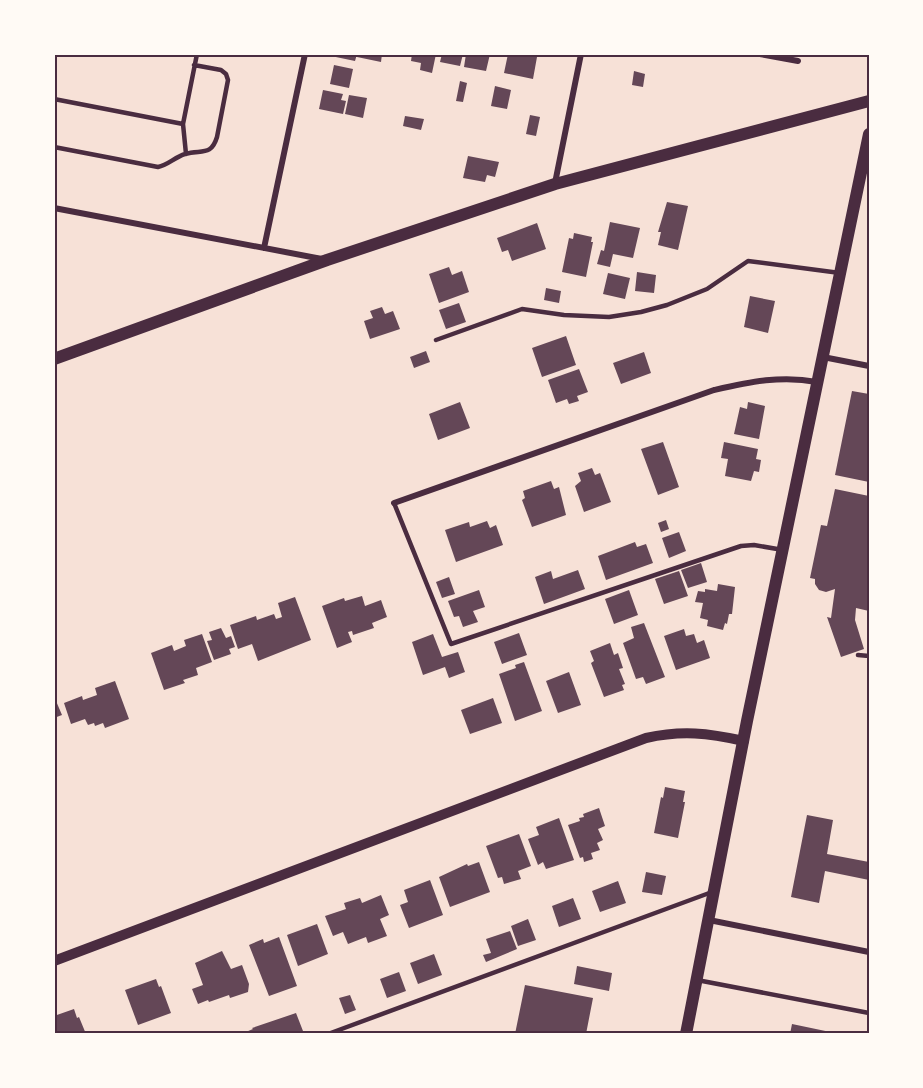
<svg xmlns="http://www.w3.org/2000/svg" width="923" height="1088" viewBox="0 0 923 1088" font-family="'DM Sans',sans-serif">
	<rect width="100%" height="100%" fill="#f7e1d7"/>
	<path fill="#644757" d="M332 54H357L355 61 331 56Z
		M358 54H382L381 62 357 57Z
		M412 54H436L432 73 420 70 421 63 411 61Z
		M442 54H463L460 66 440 62Z
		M466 54H490L486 71 464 67Z
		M508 54H527L537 57 533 79 504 73Z
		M334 65 353 69 349 88 330 84Z
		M634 71 645 74 643 87 632 85Z
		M460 81 467 83 463 102 456 101Z
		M495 86 511 90 507 109 491 106Z
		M323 90 343 94 341 100 346 101 343 114 319 109Z
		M349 95 367 98 363 118 345 114Z
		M530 115 540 117 536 136 526 134Z
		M405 116 424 119 421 130 403 126Z
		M468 156 499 162 495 177 487 175 485 182 463 178Z
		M667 202 688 206 678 250 658 245 661 232H658Z
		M610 222 640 228 633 258 613 254 610 267 597 264 601 250 604 251Z
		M537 223 546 249 512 261 508 250 502 252 497 238Z
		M574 233 592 237 591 242H593L586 277 562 272 569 238 573 239Z
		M449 267 452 275 462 271 469 292 439 303 429 274Z
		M637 272 656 275 654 293 635 291Z
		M608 273 630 278 625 299 603 294Z
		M546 288 561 291 559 303 544 300Z
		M750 296 775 301 768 333 744 327Z
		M459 303 466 322 446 329 439 310Z
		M382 307 385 314 393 311 400 329 370 339 364 321 373 318 370 311Z
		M566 336 576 365 542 377 532 348Z
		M426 351 430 362 414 368 410 357Z
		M644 352 651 373 621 384 613 363Z
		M579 369 588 392 577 396 579 401 569 404 567 399 556 403 548 380Z
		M852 391 869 394V482L835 475Z
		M460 402 470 428 438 440 429 414Z
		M748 402 765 406 759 439 734 434 740 407 747 409Z
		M663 442 679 487 658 495 641 449Z
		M724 442 758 449 756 459 761 460 759 472 754 471 751 481 725 476 728 459 721 458Z
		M592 468 595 475 600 473 611 502 584 512 575 486 581 481 578 473Z
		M551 481 554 489 559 487 566 515 532 527 522 500 525 498 523 491Z
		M835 489 869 496V611L856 608 855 620 864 649 841 657 827 617 831 618 835 589 826 592 819 590 815 584V579L810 578 821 525 827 526Z
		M666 520 669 529 661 532 658 523Z
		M487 521 490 528 496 525 503 545 456 562 445 530 469 522 470 527Z
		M679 532 686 551 669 558 662 538Z
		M635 542 637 547 646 544 653 563 606 580 598 556Z
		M701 563 707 582 688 588 681 570Z
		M578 570 585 589 544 604 535 577 551 571 553 579Z
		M679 571 688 596 664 604 655 579Z
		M449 577 455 594 442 598 436 582Z
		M718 584 735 587 732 614H729L727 624 725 623 723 630 707 626 708 620 700 618 703 603 695 602 698 591 705 592V589L717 591Z
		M479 590 485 607 473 611 478 622 463 627 459 616 454 617 448 601Z
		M629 590 638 615 614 624 605 599Z
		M362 596 365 606 381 600 387 617 372 623 374 628 353 635 352 631 348 632 352 642 337 648 322 606 344 598 345 601Z
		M295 597 311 640 258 661 252 644 238 649 230 625 256 616 257 620 274 614 276 619 282 617 278 603Z
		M644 623 665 677 646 684 643 677 636 679 623 643 634 638 631 627Z
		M221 628 226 638 231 636 235 647 229 649 231 654 214 660 207 641 212 640 209 632Z
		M684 629 686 636 694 634 697 643 704 640 710 658 676 670 664 636Z
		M519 633 527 655 502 664 494 642Z
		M202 634 212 662 196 668 198 675 183 680 185 683 164 690 151 653 172 645 174 651 186 646 184 640Z
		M433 634 442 657 458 652 465 672 449 678 445 667 423 675 412 642Z
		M610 643 614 655 618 653 623 668 619 669 625 684 622 685 624 690 604 697 591 663 594 661 590 651Z
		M524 662 542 711 515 721 499 674 516 668 515 665Z
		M569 672 581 705 558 713 546 681Z
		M115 681 129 719 105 728 103 723 95 726 94 723 88 725 85 719 71 724 64 703 82 696 83 700 97 695 95 688Z
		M493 698 502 723 470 734 461 710Z
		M54 701H56L62 715 54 718Z
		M665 787 685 791 683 802H685L678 838 654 833 661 797 663 798Z
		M599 808 605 826 598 829 603 840 597 843 600 850 591 853 593 859 584 862 583 857 580 858 568 825 580 821 579 818 584 817 583 814Z
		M807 815 833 820 827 854 869 862V880L825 871 819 903 791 897Z
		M559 818 574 860 546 869 543 862 538 865 528 839 539 835 536 827Z
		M519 834 531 866 518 871 521 879 504 884 502 877 498 878 486 846Z
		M479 862 490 892 450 907 439 877 467 864 468 866Z
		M646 872 666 876 662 895 642 892Z
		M430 880 443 915 409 928 400 905 408 902 404 890Z
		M618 881 626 903 600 912 592 891Z
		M381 895 389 915 380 919 387 936 368 943 366 937 348 944 343 932 333 936 325 916 346 909 344 903 360 898 362 903Z
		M573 898 581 919 559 927 552 906Z
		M528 919 536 940 518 946 511 926Z
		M317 924 328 954 298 966 287 935Z
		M510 931 517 949 486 962 483 955 491 953 486 939Z
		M279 937 297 986 269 996 249 945 263 939 264 943Z
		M222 951 231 969 242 965 249 984 248 992 230 998 229 995 209 1002 208 1000 198 1004 192 989 203 985 195 963Z
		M434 954 442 975 418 984 410 963Z
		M577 966 612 973 609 991 574 984Z
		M399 972 406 991 387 998 380 979Z
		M156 979 159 987 161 986 171 1013 138 1025 125 990Z
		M525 985 593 998 586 1034H515Z
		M350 995 356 1010 345 1014 339 998Z
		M74 1009 77 1018 79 1017 86 1034H54V1016Z
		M296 1013 303 1031 295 1034H241L253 1029 252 1028Z
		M792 1024 835 1033V1034H790Z"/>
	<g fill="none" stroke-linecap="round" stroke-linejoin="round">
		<path stroke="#4a2c40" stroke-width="4.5" d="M54 99 183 124
			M54 147 158 167C168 165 175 157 185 154 201 149 211 157 217 137L228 80 226 74 221 70 194 65
			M186 154 183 124 197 54
			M436 340 522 309 564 315 609 317 641 312 667 305 707 289 748 261 840 273
			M394 503 451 644 741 546 754 545 783 550
			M858 655 869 656
			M697 980 869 1013
			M328 1034 712 892"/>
		<path stroke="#4a2c40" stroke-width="6" d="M760 54 798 61
			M555 183 581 54
			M54 208 322 259
			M264 248 305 54
			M823 357 869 366
			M394 503 714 390C750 382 781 375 817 382
			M709 920 869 952"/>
		<path stroke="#4a2c40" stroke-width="10" d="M54 961 646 738C682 730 708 733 744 741"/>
		<path stroke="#4a2c40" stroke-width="12" d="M54 359 327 260 555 184 869 101
			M686 1034 747 721 869 134"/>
	</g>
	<rect width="923" height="1088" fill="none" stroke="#fffaf5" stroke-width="111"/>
	<rect x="56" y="56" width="812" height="976" fill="none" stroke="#4a2c40" stroke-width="2"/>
</svg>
